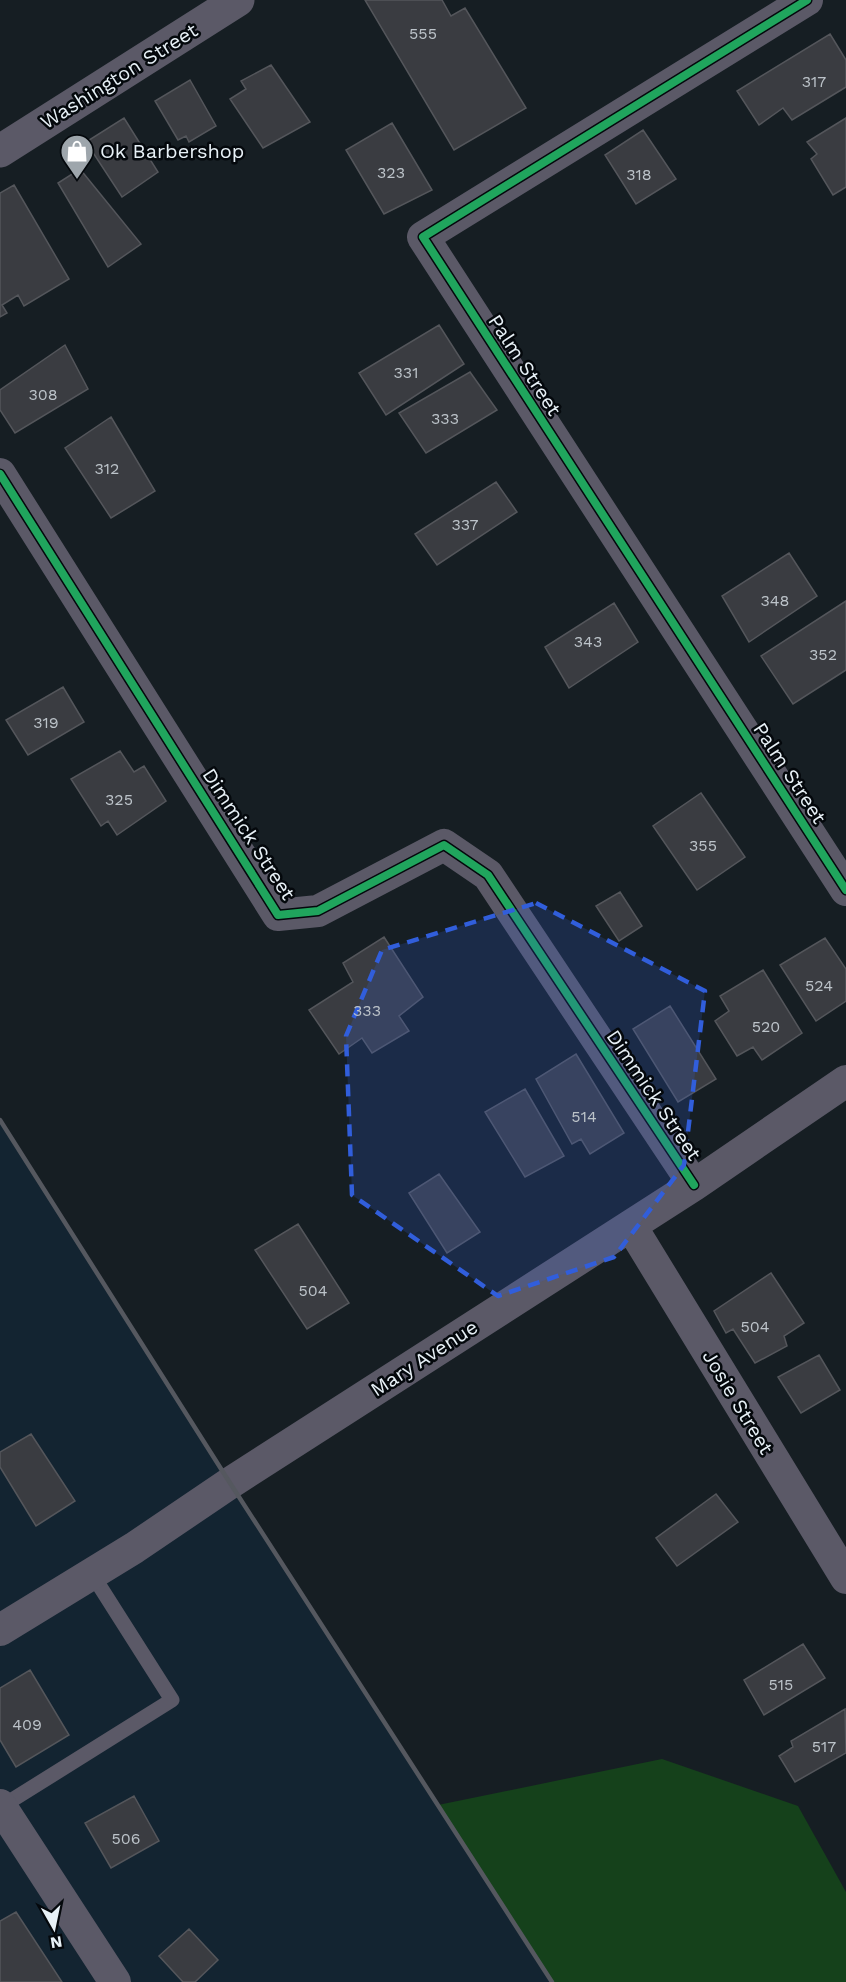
<svg xmlns="http://www.w3.org/2000/svg" width="846" height="1982" viewBox="0 0 846 1982" font-family="'Work Sans',sans-serif">
	<rect width="100%" height="100%" fill="#161e23"/>
	<path fill="#132431" d="M0 1120 230 1483 550 1982H0Z"/>
	<path fill="#15411b" d="M662 1759 798 1806 846 1892V1982H552L438 1805Z"/>
	<path fill="#3a3c41" stroke="#54565b" stroke-width="1.5" d="M365 0H442L451 16 465 8 526 108 454 150Z
		M830 34 846 60V87L792 120 783 108 759 125 737 91Z
		M271 65 310 122 263 148 230 99 246 89 241 81Z
		M190 80 216 126 189 142 186 136 178 140 155 101Z
		M124 118 158 172 122 197 86 142Z
		M846 118V187L833 195 811 159 817 154 807 142Z
		M392 123 432 190 384 214 346 150Z
		M643 130 676 179 636 204 605 155Z
		M80 169 141 244 108 267 58 183Z
		M14 185 69 279 24 306 18 295 2 305 7 313 0 317V193Z
		M439 325 464 364 386 415 359 373Z
		M65 345 88 389 15 433 0 410V390Z
		M470 372 497 410 426 453 399 413Z
		M111 417 155 491 111 518 65 448Z
		M496 482 517 512 437 565 415 534Z
		M789 553 817 596 749 642 722 596Z
		M846 601V670L793 704 761 656Z
		M614 603 638 642 569 688 545 647Z
		M63 687 84 722 28 755 6 720Z
		M120 751 134 772 144 766 166 801 117 835 108 821 101 826 71 779Z
		M701 793 745 857 697 890 653 826Z
		M620 892 642 926 619 941 596 906Z
		M384 937 423 997 399 1016 409 1031 372 1053 362 1038 339 1054 309 1010 353 982 343 963Z
		M825 938 846 969V1001L816 1021 780 965Z
		M763 970 802 1033 762 1060 753 1047 737 1056 715 1021 729 1011 720 996Z
		M670 1006 716 1079 678 1102 633 1029Z
		M576 1054 624 1133 590 1154 581 1139 572 1144 536 1079Z
		M525 1089 564 1156 525 1177 485 1112Z
		M439 1174 480 1232 447 1253 409 1193Z
		M298 1224 349 1303 307 1329 255 1250Z
		M771 1273 804 1323 784 1336 787 1346 755 1363 733 1329 726 1333 714 1311Z
		M819 1355 840 1390 801 1413 778 1377Z
		M31 1434 75 1501 36 1526 0 1467V1452Z
		M716 1494 738 1522 677 1566 656 1538Z
		M803 1644 825 1678 764 1715 744 1680Z
		M30 1670 69 1735 16 1767 0 1740V1688Z
		M845 1709 846 1753 795 1782 779 1756 793 1747 791 1741Z
		M134 1796 159 1841 111 1868 85 1823Z
		M16 1912 62 1982H0V1921Z
		M189 1929 218 1960 195 1982H183L159 1956Z"/>
	<g fill="none" stroke-linecap="round" stroke-linejoin="round">
		<path stroke="#5b5967" stroke-width="15" d="M1 1807 172 1700 92 1574"/>
		<path stroke="#5b5967" stroke-width="32" d="M807 0 423 237 846 890
			M0 474 278 915 318 911 444 845 488 875 694 1185
			M631 1226 846 1578
			M0 1630 134 1548 230 1483 694 1185 846 1081
			M0 1805 115 1982"/>
		<path stroke="#5b5967" stroke-width="33" d="M0 151 238 0"/>
		<path stroke="#55585f" stroke-width="4.5" d="M0 1120 230 1483 552 1982"/>
		<defs>
			<path id="cycleway" d="M807 0 423 237 846 890
				M0 474 278 915 318 911 444 845 488 875 694 1185"/>
		</defs>
		<use href="#cycleway" stroke="#04080c" stroke-width="11"/>
		<use href="#cycleway" stroke="#20a55d" stroke-width="8"/>
	</g>
	<path fill="#315edb" fill-opacity="0.2" stroke="#315edb" stroke-width="4.5" stroke-dasharray="12 8" stroke-linejoin="round" d="M536 903 705 991 684 1165 614 1257 498 1296 352 1195 346 1036 382 950Z"/>
	<defs>
		<symbol id="shop-pin" viewBox="-11 -11 22 30"><path d="M0 17L-7.5 6A9.5 9.5 0 1 1 7.5 6Z" fill="#9ea6ac" stroke="#04080c"/><path d="M-5-2.5h2.3a2.7 3.5 0 0 1 5.4 0H5L5.5 6h-11ZM-1.5-2.5h3a1.5 2.3 0 0 0-3 0Z" fill="#fff"/></symbol>
	</defs>
	<g fill-rule="evenodd">
		<use href="#shop-pin" x="58" y="132" width="38" height="52"/>
	</g>
	<g text-anchor="middle" dominant-baseline="central" stroke-width="5" stroke-linejoin="round" paint-order="stroke">
		<g font-size="16" fill="#bcc3c9">
			<text x="423" y="33">555</text>
			<text x="814" y="81">317</text>
			<text x="391" y="172">323</text>
			<text x="639" y="174">318</text>
			<text x="406" y="372">331</text>
			<text x="43" y="394">308</text>
			<text x="445" y="418">333</text>
			<text x="107" y="468">312</text>
			<text x="465" y="524">337</text>
			<text x="775" y="600">348</text>
			<text x="588" y="641">343</text>
			<text x="823" y="654">352</text>
			<text x="46" y="722">319</text>
			<text x="119" y="799">325</text>
			<text x="703" y="845">355</text>
			<text x="819" y="985">524</text>
			<text x="367" y="1010">333</text>
			<text x="766" y="1026">520</text>
			<text x="584" y="1116">514</text>
			<text x="313" y="1290">504</text>
			<text x="755" y="1326">504</text>
			<text x="781" y="1684">515</text>
			<text x="27" y="1724">409</text>
			<text x="824" y="1746">517</text>
			<text x="126" y="1838">506</text>
		</g>
		<g font-size="20" fill="#e7f0f6" stroke="#04080c">
			<text transform="translate(119 76) rotate(-32)">Washington Street</text>
			<text transform="translate(525 365) rotate(57)">Palm Street</text>
			<text transform="translate(790 773) rotate(57)">Palm Street</text>
			<text transform="translate(249 834) rotate(57)">Dimmick Street</text>
			<text transform="translate(654 1095) rotate(56)">Dimmick Street</text>
			<text transform="translate(424 1358) rotate(-33)">Mary Avenue</text>
			<text transform="translate(738 1402) rotate(59)">Josie Street</text>
		</g>
		<g font-size="20" fill="#e7f0f6" stroke="#04080c" text-anchor="start">
			<text x="100" y="151">Ok Barbershop</text>
		</g>
	</g>
	<g transform="translate(54 1928) rotate(171)" stroke="#04080c" stroke-width="4.5" paint-order="stroke">
	<path d="M0-4.5L10 22L0 15L-10 22Z" fill="#e7f0f6"/>
	<text y="-9" font-size="16" font-weight="bold" text-anchor="middle" fill="#e7f0f6">N</text>
	</g>
</svg>
